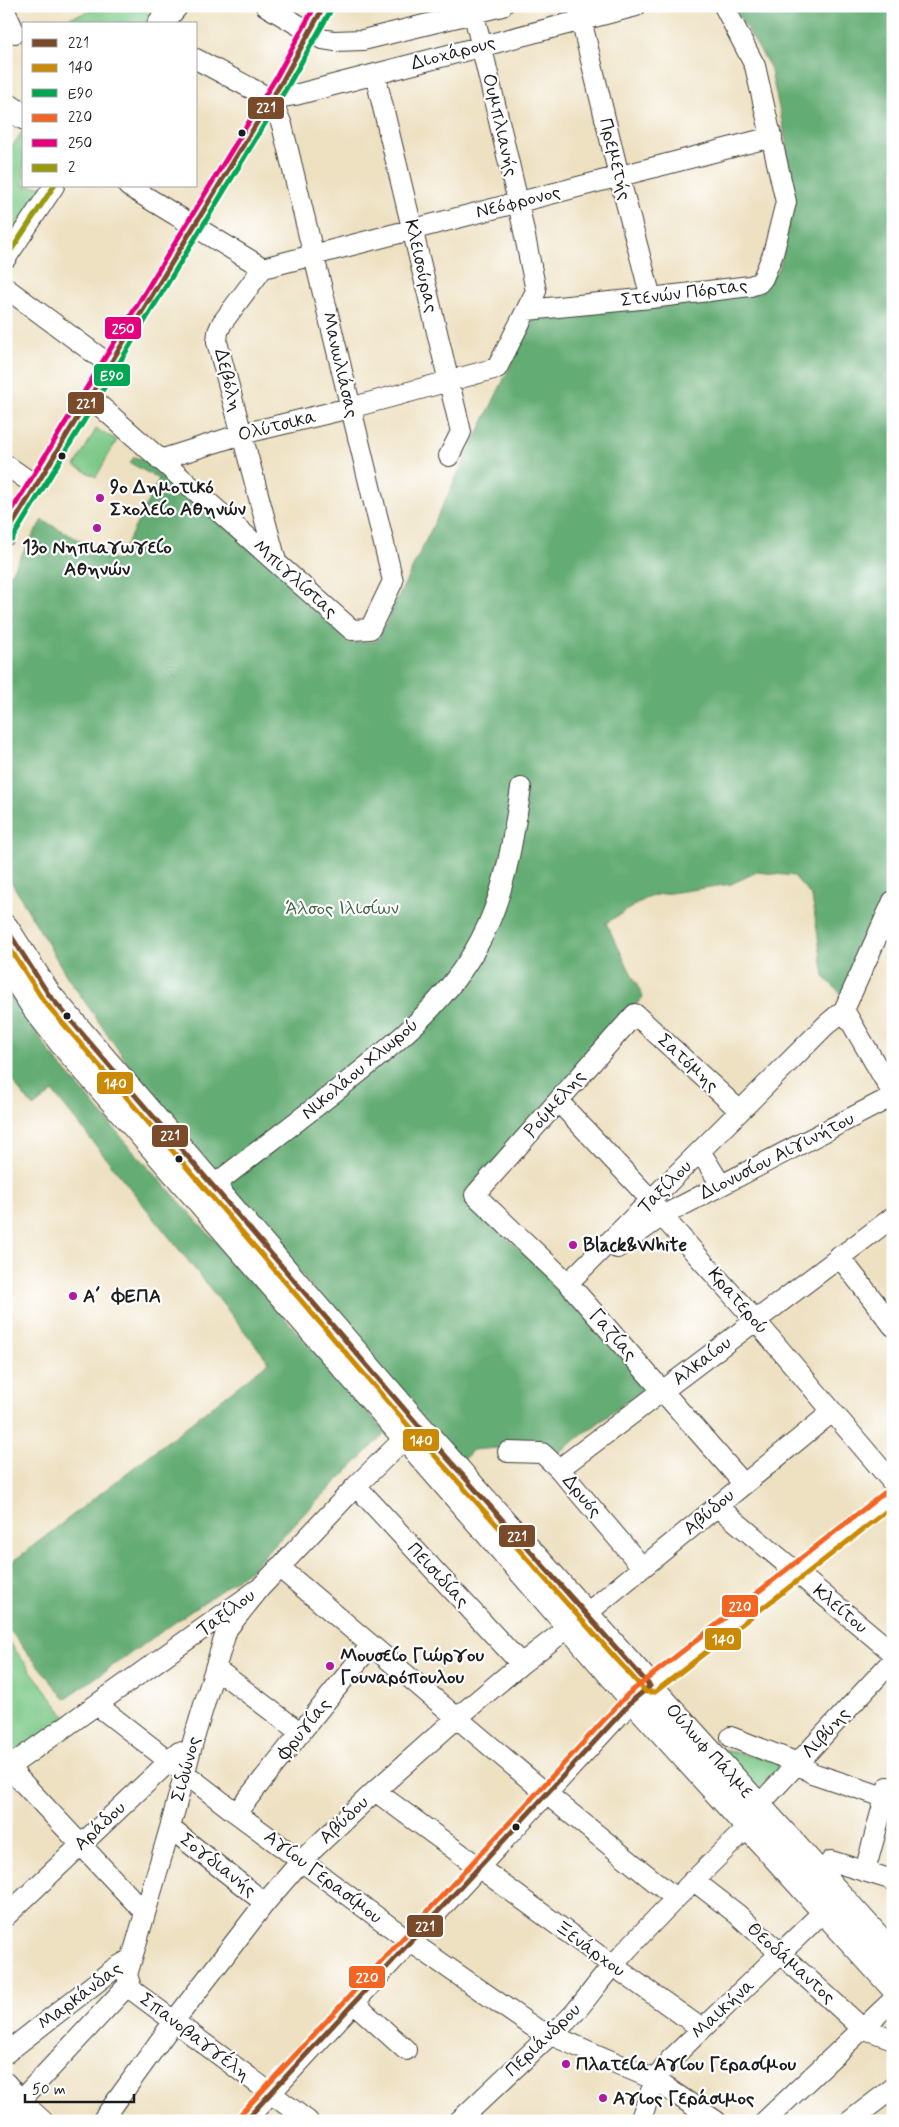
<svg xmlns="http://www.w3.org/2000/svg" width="899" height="2127" viewBox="0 0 899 2127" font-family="Mynerve,sans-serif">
	<rect width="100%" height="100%" fill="#fff"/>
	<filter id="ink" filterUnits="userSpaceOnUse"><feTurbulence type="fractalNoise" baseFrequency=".02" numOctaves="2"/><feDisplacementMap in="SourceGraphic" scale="10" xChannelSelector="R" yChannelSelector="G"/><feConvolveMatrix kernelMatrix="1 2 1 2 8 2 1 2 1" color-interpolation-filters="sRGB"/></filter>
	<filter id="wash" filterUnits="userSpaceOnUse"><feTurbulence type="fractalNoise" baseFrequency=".0096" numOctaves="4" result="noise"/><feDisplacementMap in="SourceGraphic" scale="20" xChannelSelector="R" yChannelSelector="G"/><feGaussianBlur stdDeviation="1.12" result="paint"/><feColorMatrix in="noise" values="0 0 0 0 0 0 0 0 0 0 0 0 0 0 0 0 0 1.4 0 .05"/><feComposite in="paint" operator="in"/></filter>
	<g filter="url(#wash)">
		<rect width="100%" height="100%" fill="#eee1c2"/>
		<path fill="#7ac786" stroke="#4b7251" d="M108 6H165L150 24H69L68 18Z
			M24 129V186H45L6 244V155Z
			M96 429 117 440 96 477 75 466Z
			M6 1638 66 1717 6 1761Z
			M714 1748 788 1764 754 1793Z"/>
		<path fill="#63ac73" stroke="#406448" d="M733 6H893V886L845 998 824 977 812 897 794 876 757 872 731 884 650 896 606 923 643 997 463 1199 563 1288 648 1386 558 1453 534 1439 510 1447 473 1450 459 1464 140 1081 66 975 6 873V581L42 520 118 561 159 479 130 463 134 457 155 462 280 567 349 643 377 641 535 315 760 293 780 266 794 198 784 131 770 67Z
			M6 985 50 1053 130 1147 276 1308 386 1433 304 1514 250 1570 65 1699 6 1626V1567L269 1362 53 1092 33 1107 12 1081 6 1085Z"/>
	</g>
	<g filter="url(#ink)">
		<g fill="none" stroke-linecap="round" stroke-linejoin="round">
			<defs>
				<path id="minor" d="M266 6 322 39 334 41 363 40 502 6
					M578 7 619 176 651 298
					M6 13 15 33
					M196 59 271 99
					M375 74 461 432 449 456
					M271 99 295 95 636 6
					M128 186 263 268
					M6 258 54 186
					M263 268 772 137
					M263 268 222 323 218 332 217 342 276 561
					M6 288 110 365
					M527 310 651 298 750 286 759 283 763 278 773 254 786 202 755 66 724 6
					M90 397 352 630 370 629 393 581 282 125 271 99
					M160 460 242 434 350 408 497 368 536 291 518 202 472 6
					M6 465 36 486
					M6 535 283 80 324 6
					M844 1010 893 1094
					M558 1101 651 1200 662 1216 755 1320 893 1483
					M740 1111 635 1014 475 1195 568 1283 743 1483
					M700 1151 721 1185
					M214 1185C255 1153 297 1122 337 1090 392 1047 447 1003 480 941 505 895 513 839 521 788
					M617 1248 662 1216 893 1096
					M839 1256 893 1326
					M568 1283 826 1025 844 1010 893 901
					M508 1452 542 1453 559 1469 642 1567
					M559 1469 893 1217
					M356 1486 521 1664
					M717 1506 893 1653
					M279 1567 548 1795 675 1898
					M260 1588 227 1629 194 1738 170 1828 127 1975 132 1990 308 2121
					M586 1614 832 1412
					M215 1668 301 1733
					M97 1705 236 1813 411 1942 535 2028 655 2080 716 2121
					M731 1737 798 1763 812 1773 893 1800
					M8 1767 145 1913
					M6 1769 260 1588 356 1486 415 1428
					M375 1791 612 1965 702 2029
					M759 1805 893 1660
					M236 1813 371 1645
					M170 1828 265 1903
					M831 1861 893 1880
					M865 1871 888 1787
					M693 1880 737 1914 862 2028 893 2039
					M6 1916 179 1752
					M354 2003 406 2050
					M6 2053 115 1968 131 1959
					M6 2083 20 2100 43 2121
					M6 2116 129 1984
					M102 2121 175 2020 265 1903 302 1860 375 1791 457 1718 521 1664 569 1627
					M245 2121 633 1700 893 1496
					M459 2121 551 2034C577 2016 593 1987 614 1964 657 1916 702 1872 748 1827
					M640 2121 655 2080 670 2060 824 1911
					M765 2121 893 2000
					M850 2121 893 2088"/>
				<path id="major" d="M160 24 175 6
					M6 105 24 117
					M6 928 49 995 418 1425 650 1686 893 1954
					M6 964 34 1007 62 1043 633 1700 893 1987"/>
			</defs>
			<use href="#minor" stroke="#3c3a35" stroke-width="22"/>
			<use href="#major" stroke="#3c3a35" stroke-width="27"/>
			<use href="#minor" stroke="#fff" stroke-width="20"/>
			<use href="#major" stroke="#fff" stroke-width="25"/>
			<defs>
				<path id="bus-1" d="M6 535 283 80 324 6
					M6 928 49 995 418 1425 650 1686 633 1700 245 2121"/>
				<path id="bus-2" d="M6 942 43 1000 412 1430 646 1692H655L893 1506"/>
				<path id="bus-3" d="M12 539 289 84 331 10"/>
				<path id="bus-4" d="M239 2116 628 1694 888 1490"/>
				<path id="bus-5" d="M6 520 277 76 315 6"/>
				<path id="bus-6" d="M6 258 54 186"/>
			</defs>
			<use href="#bus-1" stroke="#fff" stroke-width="9"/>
			<use href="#bus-2" stroke="#fff" stroke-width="9"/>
			<use href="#bus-3" stroke="#fff" stroke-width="9"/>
			<use href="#bus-4" stroke="#fff" stroke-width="9"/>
			<use href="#bus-5" stroke="#fff" stroke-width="9"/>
			<use href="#bus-6" stroke="#fff" stroke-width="9"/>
			<use href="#bus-1" stroke="#7a4b2a" stroke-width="5"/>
			<use href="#bus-2" stroke="#cb8a06" stroke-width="5"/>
			<use href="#bus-3" stroke="#00a651" stroke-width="5"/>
			<use href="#bus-4" stroke="#f26522" stroke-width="5"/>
			<use href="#bus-5" stroke="#e5007d" stroke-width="5"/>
			<use href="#bus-6" stroke="#99990d" stroke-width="5"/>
		</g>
	</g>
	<g fill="#1c1c1c" stroke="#fff" stroke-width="2">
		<circle cx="242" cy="133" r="4.5"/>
		<circle cx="62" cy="456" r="4.5"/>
		<circle cx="67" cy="1016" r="4.5"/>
		<circle cx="179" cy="1159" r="4.5"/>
		<circle cx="516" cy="1827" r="4.5"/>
	</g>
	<g fill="#b5179e" stroke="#fff" stroke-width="2">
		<circle cx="100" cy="498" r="5"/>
		<circle cx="97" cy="528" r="5"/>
		<circle cx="573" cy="1245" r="5"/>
		<circle cx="73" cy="1296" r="5"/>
		<circle cx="330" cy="1666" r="5"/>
		<circle cx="566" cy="2064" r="5"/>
		<circle cx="603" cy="2098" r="5"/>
	</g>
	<g text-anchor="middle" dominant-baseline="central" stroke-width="4.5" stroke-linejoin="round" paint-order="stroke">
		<g font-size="19" fill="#1c1c1c" stroke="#fff">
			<text transform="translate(453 53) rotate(-15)">Διοχάρους</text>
			<text transform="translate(500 125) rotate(77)">Ουμπλιανής</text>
			<text transform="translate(615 159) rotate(76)">Πρεμετής</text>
			<text transform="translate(518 202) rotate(-14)">Νεόφρονος</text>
			<text transform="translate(421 266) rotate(77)">Κλεισούρας</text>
			<text transform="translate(684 293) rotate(-7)">Στενών Πόρτας</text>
			<text transform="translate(340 365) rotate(77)">Μανωλιάσας</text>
			<text transform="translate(228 380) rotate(76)">Δεβόλη</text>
			<text transform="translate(277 426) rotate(-14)">Ολύτσικα</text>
			<text transform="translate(295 579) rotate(42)">Μπιγλίστας</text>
			<text transform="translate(688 1063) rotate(43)">Σατόμης</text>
			<text transform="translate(360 1069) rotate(-40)">Νικολάου Χλωρού</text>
			<text transform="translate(555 1104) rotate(-49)">Ρούμελης</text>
			<text transform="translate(777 1156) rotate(-27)">Διονυσίου Αιγινήτου</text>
			<text transform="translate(665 1187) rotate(-45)">Ταξίλου</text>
			<text transform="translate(738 1301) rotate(49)">Κρατερού</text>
			<text transform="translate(613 1335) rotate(49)">Γαζίας</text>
			<text transform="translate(702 1361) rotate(-37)">Αλκαίου</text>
			<text transform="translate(582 1496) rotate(50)">Δρυός</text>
			<text transform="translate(709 1512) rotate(-40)">Αβύδου</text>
			<text transform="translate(438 1575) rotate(47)">Πεισιδίας</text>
			<text transform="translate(840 1609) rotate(40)">Κλείτου</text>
			<text transform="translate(226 1613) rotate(-36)">Ταξίλου</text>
			<text transform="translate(304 1729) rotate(-51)">Φρυγίας</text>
			<text transform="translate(826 1733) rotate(-48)">Λιβύης</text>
			<text transform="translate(709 1751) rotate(48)">Ούλωφ Πάλμε</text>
			<text transform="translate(186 1769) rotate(-75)">Σιδώνος</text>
			<text transform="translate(344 1820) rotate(-44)">Αβύδου</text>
			<text transform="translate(100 1826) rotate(-43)">Αράδου</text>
			<text transform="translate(218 1865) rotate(38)">Σογδιανής</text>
			<text transform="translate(323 1877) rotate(37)">Αγίου Γερασίμου</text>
			<text transform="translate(590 1949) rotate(36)">Ξενάρχου</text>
			<text transform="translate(791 1963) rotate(42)">Θεοδάμαντος</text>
			<text transform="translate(80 1996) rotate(-37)">Μαρκάνδας</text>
			<text transform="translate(723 2009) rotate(-43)">Μαικήνα</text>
			<text transform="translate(195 2037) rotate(37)">Σπανοβαγγέλη</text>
			<text transform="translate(543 2040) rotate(-44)">Περιάνδρου</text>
		</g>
		<g font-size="19" font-weight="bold" fill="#1c1c1c" stroke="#fff" text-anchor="start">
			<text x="110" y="487">9ο Δημοτικό<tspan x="110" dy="22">Σχολείο Αθηνών</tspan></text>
			<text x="97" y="547" text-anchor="middle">13ο Νηπιαγωγείο<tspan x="97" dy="22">Αθηνών</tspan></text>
			<text x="583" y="1245">Black&amp;White</text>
			<text x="83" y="1296">Α΄ ΦΕΠΑ</text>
			<text x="340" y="1655">Μουσείο Γιώργου<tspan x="340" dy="22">Γουναρόπουλου</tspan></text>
			<text x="576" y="2064">Πλατεία Αγίου Γερασίμου</text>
			<text x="613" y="2098">Αγιος Γεράσιμος</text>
		</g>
		<g font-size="19" fill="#426046" stroke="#fff">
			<text x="342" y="908">Άλσος Ιλισίων</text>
		</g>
	</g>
	<g stroke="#fff" stroke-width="2">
		<rect x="247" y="96" width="38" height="24" rx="5" fill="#7a4b2a"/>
		<rect x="104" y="316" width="38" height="24" rx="5" fill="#e5007d"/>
		<rect x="93" y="363" width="38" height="24" rx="5" fill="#00a651"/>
		<rect x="67" y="391" width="38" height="24" rx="5" fill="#7a4b2a"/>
		<rect x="96" y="1071" width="38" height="24" rx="5" fill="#cb8a06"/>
		<rect x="151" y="1124" width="38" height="24" rx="5" fill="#7a4b2a"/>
		<rect x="402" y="1428" width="38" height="24" rx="5" fill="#cb8a06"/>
		<rect x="498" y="1524" width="38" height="24" rx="5" fill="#7a4b2a"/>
		<rect x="721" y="1594" width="38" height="24" rx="5" fill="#f26522"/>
		<rect x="704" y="1627" width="38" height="24" rx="5" fill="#cb8a06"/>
		<rect x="406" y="1914" width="38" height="24" rx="5" fill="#7a4b2a"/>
		<rect x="348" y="1965" width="38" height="24" rx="5" fill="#f26522"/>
	</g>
	<g font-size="14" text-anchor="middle" font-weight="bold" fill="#fff">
		<text x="266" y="112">221</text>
		<text x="123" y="333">250</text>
		<text x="112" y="380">Ε90</text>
		<text x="86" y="408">221</text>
		<text x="115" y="1088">140</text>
		<text x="170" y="1140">221</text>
		<text x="421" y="1445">140</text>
		<text x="517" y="1541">221</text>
		<text x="740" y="1611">220</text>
		<text x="723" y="1644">140</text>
		<text x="425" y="1931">221</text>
		<text x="367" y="1982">220</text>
	</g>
	<rect width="899" height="2127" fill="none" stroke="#fff" stroke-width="25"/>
	<rect x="22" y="22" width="175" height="165" fill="#ffffff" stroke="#a4a4a4"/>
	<rect x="32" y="39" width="25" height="8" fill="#7a4b2a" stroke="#a4a4a4"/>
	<text x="68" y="48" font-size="15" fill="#1c1c1c">221</text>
	<rect x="32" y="64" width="25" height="8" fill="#cb8a06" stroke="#a4a4a4"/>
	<text x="68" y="72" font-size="15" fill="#1c1c1c">140</text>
	<rect x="32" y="89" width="25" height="8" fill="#00a651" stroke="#a4a4a4"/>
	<text x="68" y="98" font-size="15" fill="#1c1c1c">Ε90</text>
	<rect x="32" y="114" width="25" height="8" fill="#f26522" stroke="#a4a4a4"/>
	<text x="68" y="122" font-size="15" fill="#1c1c1c">220</text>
	<rect x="32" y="139" width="25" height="8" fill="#e5007d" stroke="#a4a4a4"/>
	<text x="68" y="148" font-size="15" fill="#1c1c1c">250</text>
	<rect x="32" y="164" width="25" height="8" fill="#99990d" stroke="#a4a4a4"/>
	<text x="68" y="172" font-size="15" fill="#1c1c1c">2</text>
	<path d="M25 2094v8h109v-8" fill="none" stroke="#1c1c1c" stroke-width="2.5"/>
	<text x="32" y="2094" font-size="15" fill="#1c1c1c" stroke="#ffffff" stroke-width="4" paint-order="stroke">50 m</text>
</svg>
